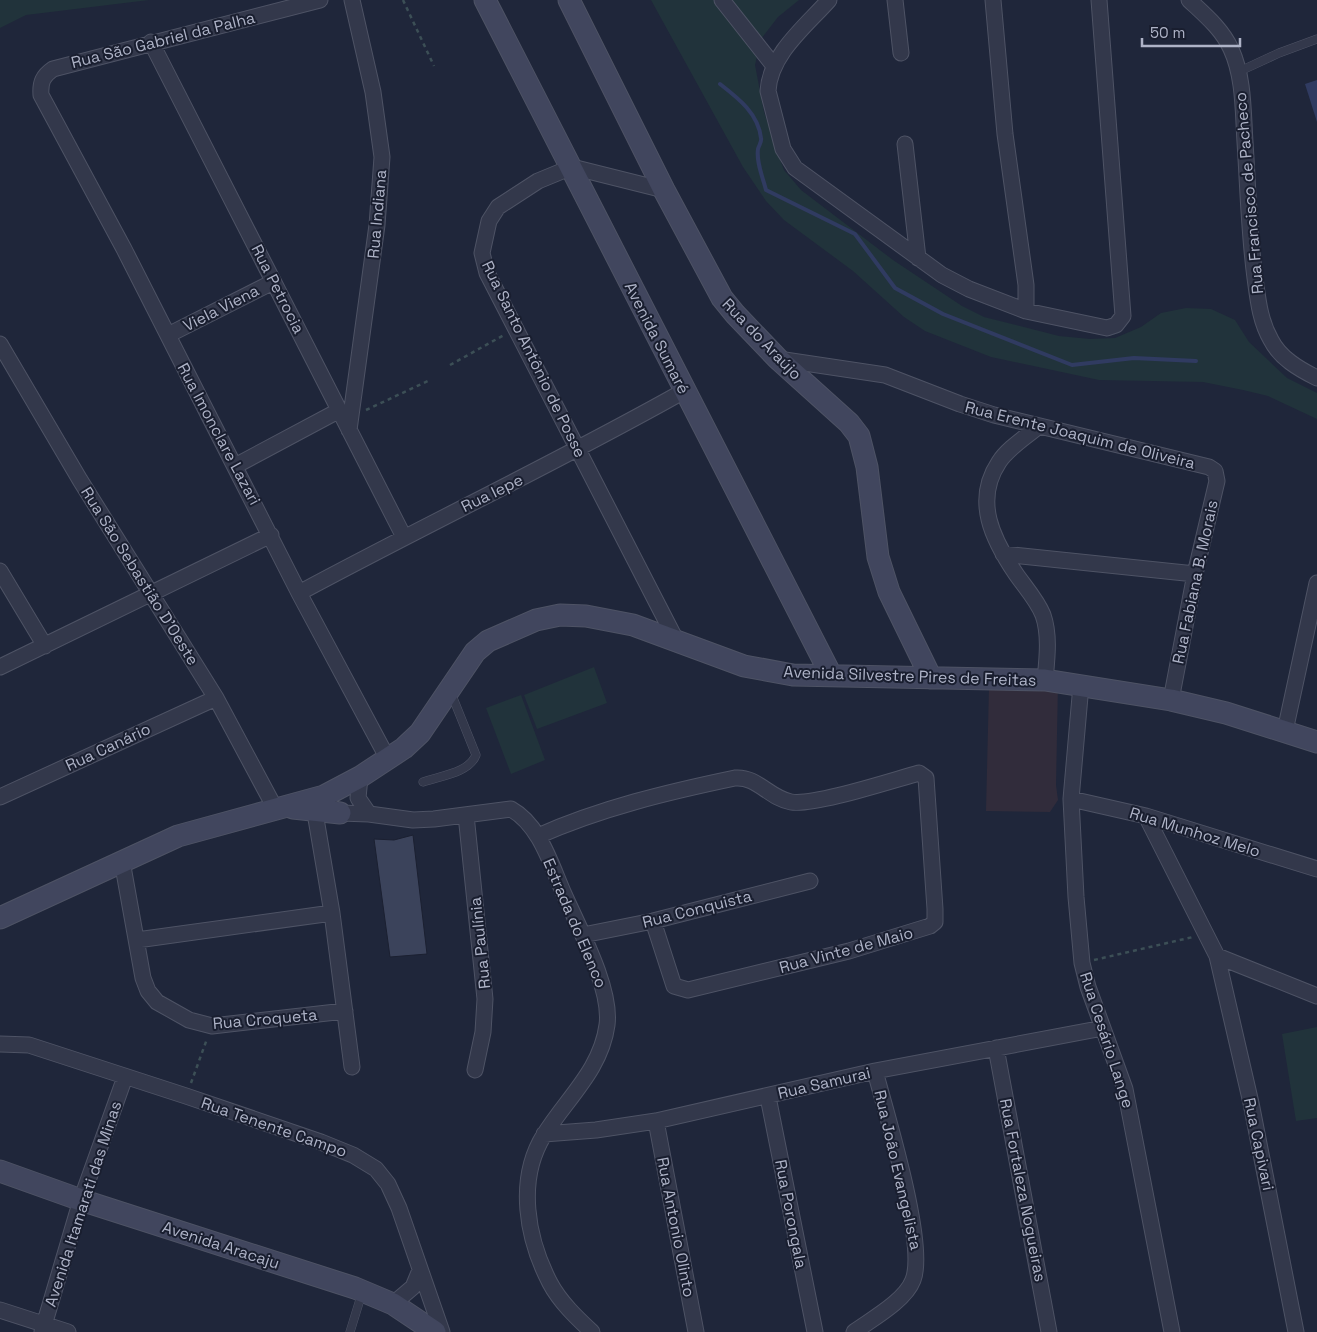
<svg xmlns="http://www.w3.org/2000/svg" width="1317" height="1332" viewBox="0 0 1317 1332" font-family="'Space Grotesk',sans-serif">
	<rect width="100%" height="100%" fill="#1f263a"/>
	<path fill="#312c3b" d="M1058 684 1056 785 1058 800 1050 812 986 811 989 687Z"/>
	<path fill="#21333b" d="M0 0H149L26 15 0 28Z
		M651 0H799L778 17 761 39 755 65 764 112 778 154 784 170 801 190 893 260 962 306 984 317 1059 336 1090 339 1115 338 1141 327 1161 313 1186 308 1211 309 1235 320 1249 342 1287 378 1317 393V419L1268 396 1243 390 1203 382 1099 380 991 357 925 331 904 317 853 271 784 220 766 201 743 167Z
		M594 667 607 703 537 729 524 695Z
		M521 695 545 760 511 774 486 708Z
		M1317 1027V1118L1296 1121 1282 1034Z"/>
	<path fill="#303b61" d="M1317 80V122L1305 84Z"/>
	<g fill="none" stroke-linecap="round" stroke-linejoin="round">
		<path stroke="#303b61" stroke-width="4" d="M720 84C738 98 758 113 761 138 762 142 759 145 758 149 756 162 763 178 766 190L855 234 895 288 943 314 1072 365 1134 358 1196 361"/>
	</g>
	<path fill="#3b435b" stroke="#1b2031" d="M413 835 427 954 390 957 374 839 394 840Z"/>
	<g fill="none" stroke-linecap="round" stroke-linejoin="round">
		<defs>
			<path id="lane" d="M1238 72 1279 53 1317 39
				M423 782C440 776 469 773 476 755L451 693
				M350 1332 362 1293"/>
			<path id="street" d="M320 0 53 69C43 76 40 82 41 95L124 249 299 593 388 759
				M722 0 774 66
				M829 0C806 26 770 54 768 91L783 149 795 168 942 275 969 289 1026 311 1107 328 1116 325 1123 316 1099 0
				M895 0 901 53
				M993 0 1005 134 1026 285V311
				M1189 0C1205 15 1222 29 1231 49 1244 77 1243 112 1245 142 1248 188 1249 233 1255 278 1258 300 1260 321 1271 340 1280 358 1299 369 1317 378
				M151 42 404 537
				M905 144 918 258
				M664 190 572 167 538 181 498 207 489 221 482 253 487 273 677 642
				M168 335 273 282
				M0 344 80 480 216 698 276 810
				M778 359 885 375 960 404 994 415 1209 467 1215 471 1217 481 1195 574 1171 700
				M1039 426C1026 437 1008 448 999 462 973 501 993 540 1016 574 1025 587 1037 600 1043 615 1050 635 1047 659 1045 680
				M349 430 377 225 382 157 373 92 352 0
				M235 466 338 411
				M1003 554 1195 574
				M0 571 45 646
				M299 593C427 524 558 462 684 391
				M0 667 271 535
				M1081 685 1071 799 1076 897 1082 963 1088 987 1125 1089 1172 1332
				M1285 731 1317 583
				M360 777 358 798 369 814
				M0 797 216 698
				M1071 799 1146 816 1317 869
				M313 801 332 913 352 1067
				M333 808 340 813 369 814 413 820 434 819 511 809C540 825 551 865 564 894 579 928 612 989 607 1025 601 1070 566 1099 544 1135 516 1180 527 1239 550 1283 560 1302 577 1318 592 1332
				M466 815 485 999 483 1032 475 1070
				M1146 816 1217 956 1251 1103 1296 1332
				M538 836C601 808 668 792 735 778 757 776 769 798 791 802 814 806 893 780 919 773L926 778 935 909V922L930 926 849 951 688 990 674 986 653 921
				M122 861 143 978 148 991 157 1002 189 1020 212 1026 345 1011
				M583 935 653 921 810 881
				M137 940 332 913
				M1217 956 1317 996
				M0 1044 29 1045 186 1096 321 1142 353 1155 376 1169 388 1184 399 1208 442 1332
				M996 1048 1049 1332
				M768 1097 815 1332
				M656 1121 696 1332
				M544 1134 596 1130 656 1121 875 1071 1103 1028
				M393 1304 413 1287 420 1270
				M0 1310 68 1332
				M42 1332 81 1200 125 1077
				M854 1332C872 1319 905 1301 913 1280 927 1245 886 1113 875 1071"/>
			<path id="secondary" d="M485 0 831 675
				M569 0 664 190 722 298 735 314 778 359 849 423 859 436 867 467 878 557 889 592 931 678
				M293 808 340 813
				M0 918 178 836 324 796 360 777 404 748 420 733 475 652 488 641 536 620 560 615 586 616 633 625 744 666 793 675 1045 680 1171 700 1226 713 1317 742
				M0 1171 81 1200 355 1288 393 1304 435 1332"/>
		</defs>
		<use href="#lane" stroke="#4e5365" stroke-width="9"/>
		<use href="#street" stroke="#4e5365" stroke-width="17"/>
		<use href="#secondary" stroke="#4e5365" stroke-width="23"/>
		<path stroke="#3c4f56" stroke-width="2.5" stroke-dasharray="4 4" stroke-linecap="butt" d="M403 0 434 66
			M450 365 504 335
			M366 410 430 380
			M1094 960 1193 937
			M191 1083 207 1039"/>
		<use href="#lane" stroke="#33384b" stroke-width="8"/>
		<use href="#street" stroke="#33384b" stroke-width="15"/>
		<use href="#secondary" stroke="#41465e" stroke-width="21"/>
	</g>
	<g text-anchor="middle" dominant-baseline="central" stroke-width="4" stroke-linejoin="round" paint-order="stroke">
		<g font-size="16" fill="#aeb3c7" stroke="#191e2f">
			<text transform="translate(163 40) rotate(-14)">Rua São Gabriel da Palha</text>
			<text transform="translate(1249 193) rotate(-95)">Rua Francisco de Pacheco</text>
			<text transform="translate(377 214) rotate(-85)">Rua Indiana</text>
			<text transform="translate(278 289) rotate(63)">Rua Petrocia</text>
			<text transform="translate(221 308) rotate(-27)">Viela Viena</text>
			<text transform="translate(657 338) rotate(63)">Avenida Sumaré</text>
			<text transform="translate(762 339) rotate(46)">Rua do Araújo</text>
			<text transform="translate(534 359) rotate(64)">Rua Santo Antônio de Posse</text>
			<text transform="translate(219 434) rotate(62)">Rua Imonclare Lazari</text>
			<text transform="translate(1080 435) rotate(14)">Rua Erente Joaquim de Oliveira</text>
			<text transform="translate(492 493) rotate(-26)">Rua Iepe</text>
			<text transform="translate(140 576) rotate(58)">Rua São Sebastião D'Oeste</text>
			<text transform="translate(1195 582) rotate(-78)">Rua Fabiana B. Morais</text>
			<text transform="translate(910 676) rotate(2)">Avenida Silvestre Pires de Freitas</text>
			<text transform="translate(108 747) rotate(-25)">Rua Canário</text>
			<text transform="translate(1195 832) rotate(17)">Rua Munhoz Melo</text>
			<text transform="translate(697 909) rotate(-14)">Rua Conquista</text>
			<text transform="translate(575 923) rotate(67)">Estrada do Elenco</text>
			<text transform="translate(480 943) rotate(-96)">Rua Paulínia</text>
			<text transform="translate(846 950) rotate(-15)">Rua Vinte de Maio</text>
			<text transform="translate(265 1019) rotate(-5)">Rua Croqueta</text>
			<text transform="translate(1107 1040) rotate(72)">Rua Cesário Lange</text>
			<text transform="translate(824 1083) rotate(-13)">Rua Samurai</text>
			<text transform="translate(274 1127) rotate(19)">Rua Tenente Campo</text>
			<text transform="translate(1259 1144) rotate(78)">Rua Capivari</text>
			<text transform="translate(898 1170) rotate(77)">Rua João Evangelista</text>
			<text transform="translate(1023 1190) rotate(79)">Rua Fortaleza Nogueiras</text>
			<text transform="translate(83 1204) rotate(-72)">Avenida Itamarati das Minas</text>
			<text transform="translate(791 1214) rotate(79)">Rua Porongala</text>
			<text transform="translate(676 1227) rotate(79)">Rua Antonio Olinto</text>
			<text transform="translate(221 1245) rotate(18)">Avenida Aracaju</text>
		</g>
	</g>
	<path d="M1142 38v8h98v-8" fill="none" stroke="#aeb3c7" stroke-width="2.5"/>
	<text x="1150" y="38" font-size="15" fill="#aeb3c7" stroke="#191e2f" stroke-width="4" paint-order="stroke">50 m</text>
</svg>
